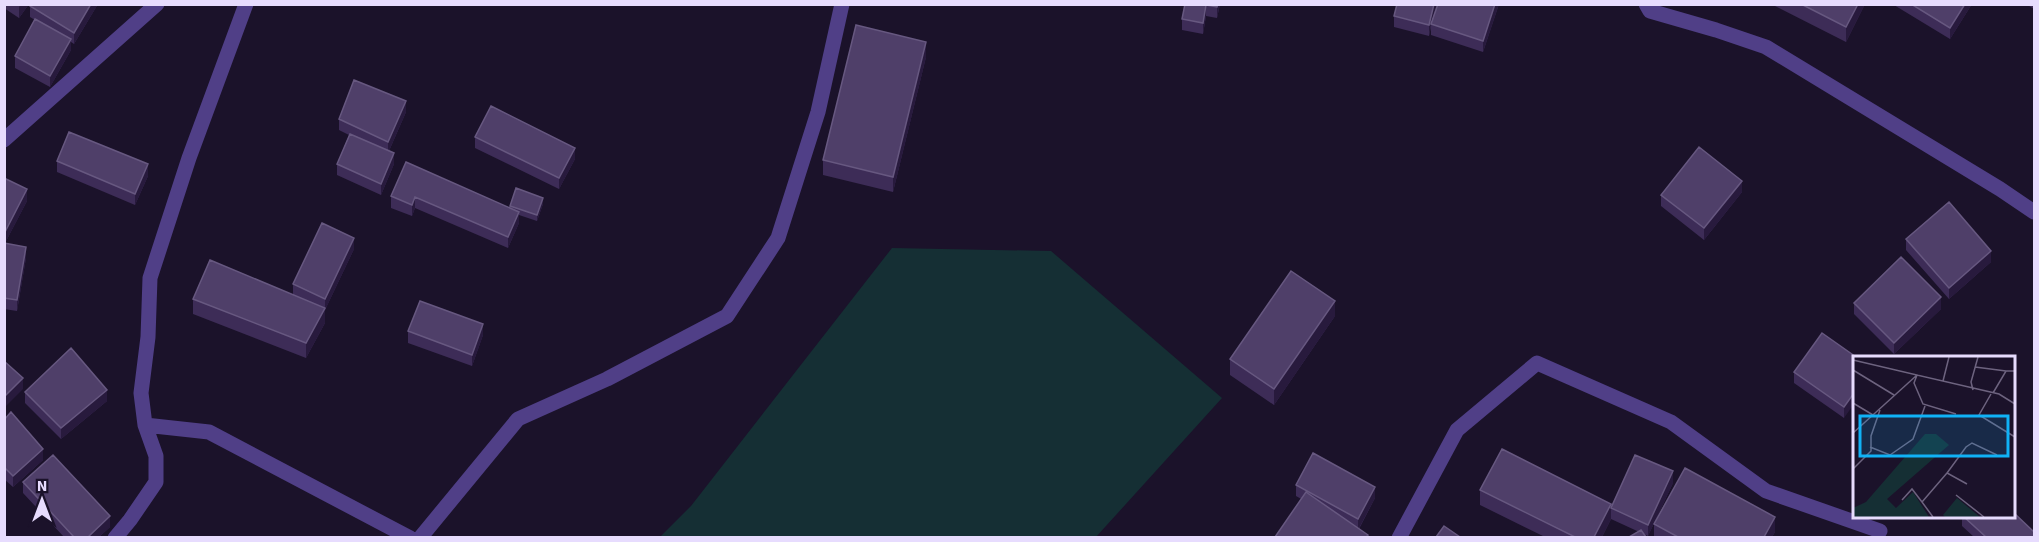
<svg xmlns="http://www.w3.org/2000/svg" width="2039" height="542" viewBox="0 0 2039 542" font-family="'Source Sans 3',sans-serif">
	<rect width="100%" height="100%" fill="#1b122a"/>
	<path fill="#152f34" d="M892 248 1051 251 1222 398 1096 537H660L691 506Z"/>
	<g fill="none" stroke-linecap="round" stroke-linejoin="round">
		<path stroke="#503f87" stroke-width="15" d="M1646 4 1650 11 1716 30 1766 47 2000 189 2034 212
			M4 140 157 4
			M145 425 209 432 410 538
			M115 538 130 520 156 482V456L145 425 141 393 148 337 150 278 189 158 246 4
			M420 538 518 419 607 379 727 316 778 238 818 112 842 4
			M1399 538 1457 430 1537 363 1671 422 1766 491 1880 531"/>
	</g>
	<path fill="#3d2c57" d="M4 4H29L19 18 4 8Z
		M31 4H98L74 44 71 42V50L50 87 15 68V56L35 20 30 17V6Z
		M1185 4H1220L1217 18 1206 16 1203 34 1182 30V19Z
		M1437 4H1499L1483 52 1431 35V27L1429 36 1394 27V16Z
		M1771 4H1865L1846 42Z
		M1894 4H1972L1950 39 1894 5Z
		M2026 4H2034V9Z
		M926 57 893 192 823 175V160Z
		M406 112 389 151 394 164 381 195 337 175V164L349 135 339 130V119Z
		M475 137 575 159 559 189 475 148Z
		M57 161 148 176 135 205 57 172Z
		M406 162 510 208V206L543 204 537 221 519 215V223L508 248 415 208 412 216 391 208V196Z
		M4 178 27 201 5 243 26 258 17 311 4 309Z
		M1742 192 1704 240 1661 206V195Z
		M1906 239 1991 262 1949 299 1906 250Z
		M354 249 325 310V323L306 358 193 314V299L293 295V284Z
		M1854 303 1941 309 1894 354 1854 314Z
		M1335 316 1274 405 1230 375V359Z
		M408 331 483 335 472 366 408 343Z
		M1856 357 1844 418 1794 383V372Z
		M25 392 107 401 61 439 25 403Z
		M4 420 43 460 13 487 4 479Z
		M23 482 110 527 99 537H64L23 493Z
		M1673 483 1648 536 1611 519 1602 537H1545L1480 505V490L1611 508Z
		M1296 485 1375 498 1359 529 1368 537 1296 496Z
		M1962 516H2013L2034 537H1974L1962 526Z
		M1654 524 1775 532 1772 537H1654Z"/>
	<path fill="#281a3d" d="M21 4H29L19 18V7Z
		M91 4H98L74 44V33Z
		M1218 4H1220L1217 18V7Z
		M1434 4H1437L1431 24 1429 36V25Z
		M1495 4H1499L1483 52V41Z
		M1858 4H1865L1846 42V27Z
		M1965 4H1972L1950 39V28Z
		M1206 5V16L1203 34V23Z
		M71 39V50L50 87V76Z
		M926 42V57L893 192V177Z
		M406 101V112L388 153V142Z
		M575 148V159L559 189V178Z
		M394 153V164L381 195V184Z
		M148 164V176L135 205V194Z
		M1742 181V192L1704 240V228Z
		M27 189V201L4 245V234Z
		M415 197V208L412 216V205Z
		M543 198V204L537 221V215Z
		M519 212V223L508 248V237Z
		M354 238V249L325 310V323L306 358V343L325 308V299Z
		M26 247V258L17 311V300Z
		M1991 251V262L1949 299V288Z
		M1941 297V309L1894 354V343Z
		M1335 301V316L1274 405V389Z
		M483 324V335L472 366V355Z
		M23 378V389L4 408V397Z
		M107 390V401L61 439V428Z
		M1854 393V404L1844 418V407Z
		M43 449V460L13 487V476Z
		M1673 471V483L1648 536V525Z
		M1375 487V498L1358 530V519Z
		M1611 504V519L1602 537H1594Z
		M110 516V527L99 537H88Z
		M1775 517V532L1772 537H1764Z"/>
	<path fill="#4f3f69" stroke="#675880" stroke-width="1.5" d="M31 4H91L74 33 30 6Z
		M1185 4H1218L1217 7 1206 5 1203 23 1182 19Z
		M1397 4H1434L1429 25 1394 16Z
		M1438 4H1495L1483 41 1431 24Z
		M1801 4H1858L1846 27Z
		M1911 4H1965L1950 28Z
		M35 19 71 39 50 76 15 56Z
		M856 25 926 42 893 177 823 160Z
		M354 80 406 101 388 142 339 119Z
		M491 106 575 148 559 178 475 137Z
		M69 132 148 164 135 194 57 161Z
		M350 134 394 153 381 184 337 164Z
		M1699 147 1742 181 1704 228 1661 195Z
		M406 162 519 212 508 237 415 197 412 205 391 196Z
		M4 178 27 189 4 234Z
		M516 188 543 198 537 215 510 206Z
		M1949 202 1991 251 1949 288 1906 239Z
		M322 223 354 238 325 299 293 284Z
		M4 243 26 247 17 300 4 298Z
		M1901 257 1941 297 1894 343 1854 303Z
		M210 260 325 308 306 343 193 299Z
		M1291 271 1335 301 1274 389 1230 359Z
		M420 301 483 324 472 355 408 331Z
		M1822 333 1856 357H1854V393L1844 407 1794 372Z
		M71 348 107 390 61 428 25 392Z
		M4 361 23 378 4 397Z
		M11 412 43 449 13 476 4 467V420Z
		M1502 449 1611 504 1594 537H1575L1480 490Z
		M1313 453 1375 487 1358 519 1296 485Z
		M53 455 110 516 88 537H74L23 482Z
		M1635 455 1673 471 1648 525 1611 508Z
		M1685 468 1775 517 1764 537H1678L1654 524Z
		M1306 492 1368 535 1366 537H1275Z
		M2013 512 2034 532V537H1986L1963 516H2013Z
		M1444 526 1460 537H1436Z
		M1641 530 1646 537H1629Z"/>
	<g transform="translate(1853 356)">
		<rect width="162" height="162" fill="#1b122a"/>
		<path d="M72 78H83L96 89 34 143 43 152 60 136 76 161H0V152L13 146ZM104 142 127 161H92L90 159Z" fill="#152f34"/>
		<path fill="none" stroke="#6d637f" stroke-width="1.5" d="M0 4 64 19 61 27 70 48 103 58M122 11 153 15M0 14 41 39M90 25 96 1M120 34 118 26 125 1M140 37 153 15H162M138 38 126 59 162 81M0 47 20 59M0 77 64 19 146 38 162 48M17 91 37 99 60 83 72 50M0 113 18 95V80L27 54M114 128 94 117 113 91 119 87 144 99M103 139 131 161M49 144 59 133 69 146M80 161 69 146 94 117"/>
		<path fill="#10b2f6" fill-opacity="0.15" stroke="#10b2f6" stroke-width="3" d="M7 60H155V100H7Z"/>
		<rect width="162" height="162" fill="none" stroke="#e7dcfe" stroke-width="3"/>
	</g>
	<rect width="2039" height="542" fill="none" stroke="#e7dcfe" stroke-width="12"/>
	<g transform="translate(42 500)" stroke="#1b122a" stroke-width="4.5" paint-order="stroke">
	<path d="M0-4.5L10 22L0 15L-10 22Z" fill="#e7dcfe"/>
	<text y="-9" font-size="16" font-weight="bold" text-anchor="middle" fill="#e7dcfe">N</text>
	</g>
</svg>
